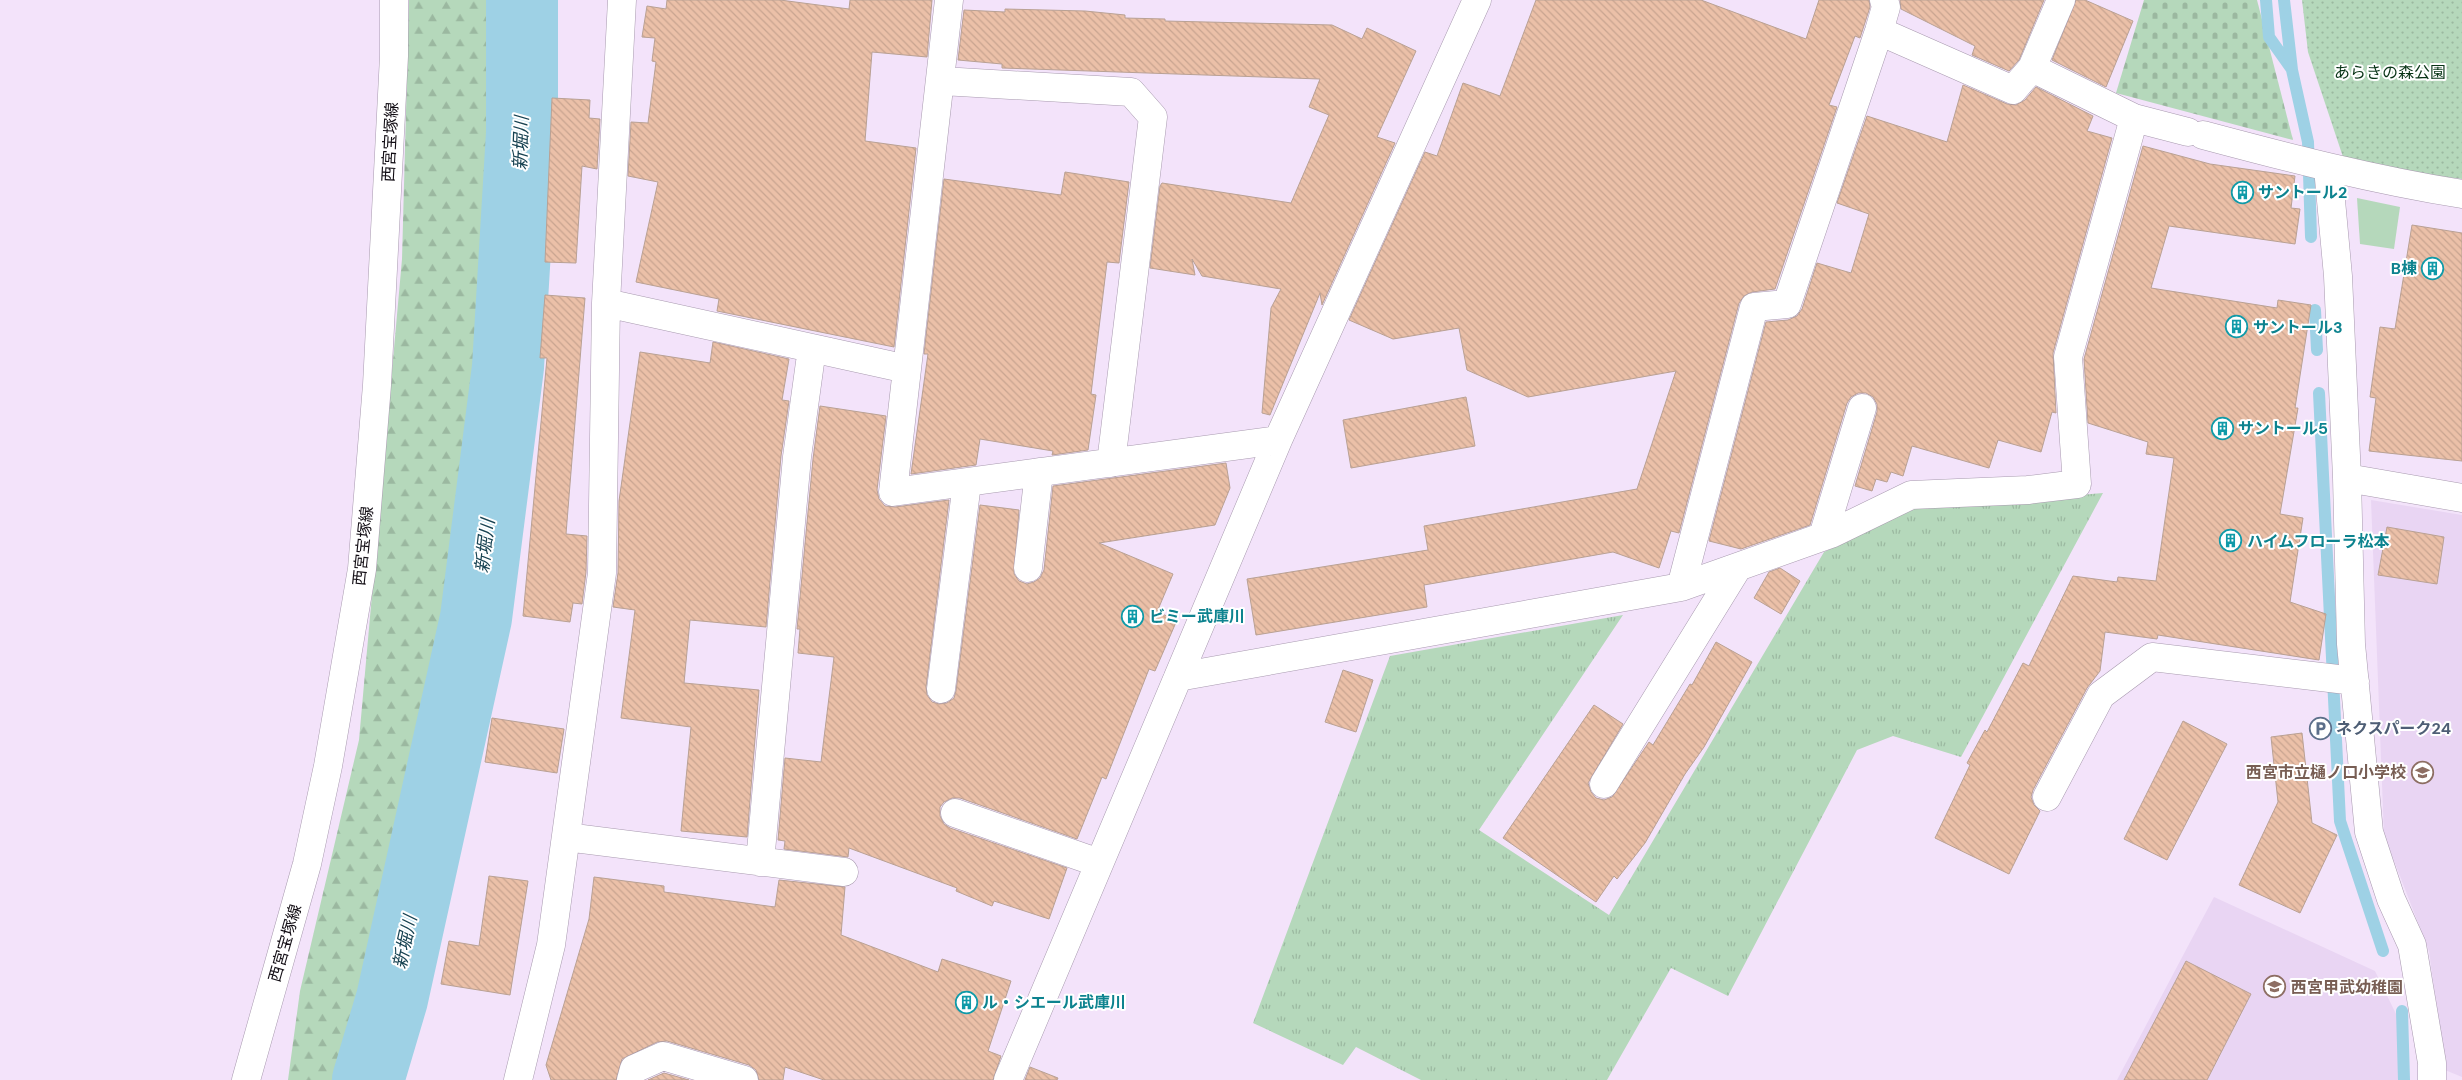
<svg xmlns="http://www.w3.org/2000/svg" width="2462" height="1080" viewBox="0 0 2462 1080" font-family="'DM Sans','Noto Sans JP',sans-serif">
	<defs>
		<pattern id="grass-tufts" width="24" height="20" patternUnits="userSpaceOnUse" patternTransform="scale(1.25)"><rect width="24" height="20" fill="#b5d8bb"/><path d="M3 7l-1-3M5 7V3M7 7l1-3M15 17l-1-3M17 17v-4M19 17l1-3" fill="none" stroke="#9bb8a0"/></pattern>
		<pattern id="forest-firs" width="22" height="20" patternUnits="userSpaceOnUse" patternTransform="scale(1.25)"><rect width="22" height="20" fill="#b5d8bb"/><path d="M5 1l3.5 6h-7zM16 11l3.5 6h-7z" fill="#9bb8a0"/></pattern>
		<pattern id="cemetery-stones" width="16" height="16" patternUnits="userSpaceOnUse" patternTransform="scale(1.25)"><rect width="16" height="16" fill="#b5d8bb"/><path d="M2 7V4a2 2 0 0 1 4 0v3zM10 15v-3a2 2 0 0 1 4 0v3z" fill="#9bb8a0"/></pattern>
		<pattern id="park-dots" width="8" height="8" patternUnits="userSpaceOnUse" patternTransform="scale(1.25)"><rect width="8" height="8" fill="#b5d8bb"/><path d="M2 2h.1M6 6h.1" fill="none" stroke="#9bb8a0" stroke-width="1.8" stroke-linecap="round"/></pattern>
		<pattern id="building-back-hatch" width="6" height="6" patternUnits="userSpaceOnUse" patternTransform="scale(1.25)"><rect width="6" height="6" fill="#ebc0a8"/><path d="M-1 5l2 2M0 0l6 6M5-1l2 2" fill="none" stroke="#c8a490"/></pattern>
	</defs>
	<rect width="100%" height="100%" fill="#f3e3fa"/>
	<path fill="#e9d5f3" d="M2371 500 2462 515V1077L2445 1070 2429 951 2384 835Z
		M2214 897 2375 971 2397 1016 2399 1080H2117Z"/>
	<path fill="url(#grass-tufts)" d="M2103 493 1961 757 1893 736 1857 750 1728 996 1671 968 1607 1080H1421L1356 1047 1343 1065 1253 1023 1390 656 1623 615 1479 830 1609 915 1824 552 1912 509Z"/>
	<path fill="url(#forest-firs)" d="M409 0H500L487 391 450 638 358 1080H288L300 991 359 740 402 259Z"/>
	<path fill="url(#cemetery-stones)" d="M2144 0H2257L2293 140 2116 93Z"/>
	<path fill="url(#park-dots)" d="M2302 0H2462V179L2412 173 2343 157 2308 52Z"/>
	<path fill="#b5d8bb" d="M2357 198 2400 207 2394 249 2360 244Z"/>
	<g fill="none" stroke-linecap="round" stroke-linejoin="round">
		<path stroke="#9ed1e5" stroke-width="12" d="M2266 0 2269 37 2291 68
			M2284 0 2292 70 2308 142 2311 237
			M2315 310 2317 350
			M2319 393 2340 821 2383 951
			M2402 1011 2404 1080"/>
		<path stroke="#9ed1e5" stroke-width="72" d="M368 1080 392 999 476 618 508 367 522 133V0"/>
	</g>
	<path fill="url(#building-back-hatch)" stroke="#b9a194" d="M667 0H780L849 9 850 0H932L927 57 872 52 865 141 916 148 894 347 717 311 719 299 636 282 658 182 628 176 631 122 648 123 656 62 652 61 655 38 642 37 647 6 666 9Z
		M1536 0H1701L1806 39 1819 0H1869L1870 7 1860 38 1855 36 1829 105 1837 107 1775 289 1752 292 1744 296 1739 303 1679 533 1671 531 1659 568 1613 552 1424 585 1427 607 1256 635 1247 579 1428 550 1424 526 1637 489 1676 371 1528 397 1467 370 1459 328 1393 339 1349 320 1425 152 1437 156 1463 83 1500 96Z
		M1900 0H2044L2019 60 2009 71 1972 55 1975 46 1901 9Z
		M2076 0H2085L2133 21 2106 87 2052 60Z
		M1005 9 1085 11 1125 15V18L1165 19V21L1332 25 1362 39 1367 28 1416 51 1377 137 1395 143 1322 305 1320 293 1270 415 1262 413 1271 308 1281 289 1202 276 1192 259 1195 275 1150 268 1160 186 1162 183 1291 203 1329 115 1309 107 1320 79 1002 68V64L958 60 964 10 1005 12Z
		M1963 85 2007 104 2016 105 2025 100 2036 87 2093 116 2087 131 2112 138 2053 353 2056 413 2052 412 2041 452 1998 440 1989 468 1912 446 1903 476 1891 472 1887 482 1876 479 1872 491 1855 486 1877 412V404L1873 397 1866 393H1858L1851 397 1847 403 1810 525 1741 549 1709 541 1766 322 1788 320 1797 316 1802 309 1817 263 1851 273 1869 214 1837 203 1867 116 1947 142Z
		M552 98 590 100 589 118 600 119 597 169 582 166 576 263 545 262Z
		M2143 146 2210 164 2295 176 2291 208 2300 209 2295 244 2169 226 2151 288 2277 308 2278 300 2311 305 2295 408H2298L2280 514 2303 518 2290 602 2326 614 2319 660 2158 635 2157 639 2105 632 2100 671 2087 688 2033 790 2031 797 2034 805 2040 811 2009 874 1935 838 1970 765 1967 763 1985 730 1987 732 2023 663 2029 666 2073 576 2117 582 2118 577 2156 581 2174 458 2146 454 2148 442 2088 423 2084 359Z
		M1065 172 1129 182 1119 263 1107 262 1091 394 1096 395 1088 450 1052 455 1053 451 980 439 976 465 911 474 928 354H924L944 179 1061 195Z
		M2412 225 2462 233V461L2369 451 2376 398 2370 397 2380 327 2395 329Z
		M545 295 585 298 566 534 587 536 586 572 582 604 573 603 570 622 523 616 547 358H540Z
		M713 342 789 359 782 400 789 401 781 456 766 627 690 620 684 683 759 690 747 837 681 831 691 727 621 718 635 610 613 607 618 573 619 501 640 352 710 363Z
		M1466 397 1475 446 1351 468 1343 420Z
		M820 406 886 416 877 490 879 499 885 506 895 507 949 500 926 687 927 695 932 702 939 704 947 703 954 698 956 691 980 505 1019 510 1014 574 1019 581 1027 584 1034 582 1040 578 1044 570 1053 486 1226 463 1230 488 1215 525 1099 543 1173 574 1157 612 1177 620 1155 671 1149 669 1106 779 1102 777 1077 839 960 798H952L944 802 940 807V816L944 824 950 828 1067 868 1049 919 994 901 992 906 956 891 957 888 849 848 848 857 784 849 785 841 778 840 785 758 821 762 834 657 798 653 800 629H797L813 459Z
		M2387 527 2444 537 2437 584 2378 575Z
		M1780 568 1800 581 1781 614 1754 598 1769 572Z
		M1716 642 1752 662 1704 747 1685 774 1645 843 1617 879 1614 876 1596 902 1503 838 1594 705 1623 724 1588 783 1591 792 1596 798 1604 800 1612 797 1649 742 1653 745 1690 684 1692 685Z
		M1343 670 1373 680 1356 732 1325 722Z
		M492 718 564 729 557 773 485 762Z
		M2183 721 2227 744 2167 860 2124 839Z
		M2302 733 2312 823 2337 835 2300 913 2239 885 2278 802 2271 737Z
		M489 876 528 881 510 995 441 984 449 941 479 946Z
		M594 877 664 886V892L775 907 779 880 845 887 841 935 938 972 942 959 1011 981 988 1051 1001 1056 993 1080H824L785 1067 783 1080H759L756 1070 749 1065 667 1041 657 1042 622 1059 616 1080H551L546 1065 589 919Z
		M2186 961 2251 994 2207 1080H2124Z
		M1030 1067 1058 1078 1057 1080H1025Z
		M664 1073 689 1080H648Z"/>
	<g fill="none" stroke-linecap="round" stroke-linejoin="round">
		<defs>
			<path id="minor" d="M2061 0 2032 68 2134 118 2188 132
				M1879 31 2013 90 2032 68
				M942 81 1131 92 1153 117 1111 463
				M2203 135C2289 158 2374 180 2462 194
				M2328 168 2338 276 2347 478 2351 644 2369 832 2391 899 2412 945 2432 1063V1080
				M606 303 907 369 893 492 1278 440
				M907 369 949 0
				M2347 478 2462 498
				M1823 536 1862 408
				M1028 568 1039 472
				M1681 587 1754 307 1787 304 1879 31 1886 7 1884 0
				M1178 677 1681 587 1833 533 1911 495 2028 490 2077 484 2068 357 2134 118
				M941 689 967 483
				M1604 784 1738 567
				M2047 797 2101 695 2152 657 2355 681
				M955 813 1099 863
				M566 837 844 872
				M760 862 797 457 812 348
				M518 1080 551 945 602 573 606 303 622 0
				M631 1080 634 1069 663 1056 744 1080
				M1008 1080 1278 440 1477 0"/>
			<path id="major" d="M246 1080 307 864 328 766 362 569 377 385 394 56V0"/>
		</defs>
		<use href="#minor" stroke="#a89aaf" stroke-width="29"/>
		<use href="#major" stroke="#a89aaf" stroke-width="29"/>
		<use href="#minor" stroke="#fff" stroke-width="28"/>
		<use href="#major" stroke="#fff" stroke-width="28"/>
	</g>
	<defs>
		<symbol id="building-ring" viewBox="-11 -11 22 22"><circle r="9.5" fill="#fff" stroke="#0f9aa8" stroke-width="1.5"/><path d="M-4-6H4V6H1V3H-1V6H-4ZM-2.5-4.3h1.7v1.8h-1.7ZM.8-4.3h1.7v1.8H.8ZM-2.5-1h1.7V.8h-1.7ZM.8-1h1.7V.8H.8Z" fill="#0f9aa8"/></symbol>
		<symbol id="parking-ring" viewBox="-11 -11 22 22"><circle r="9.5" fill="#fff" stroke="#5c6f8a" stroke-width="1.5"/><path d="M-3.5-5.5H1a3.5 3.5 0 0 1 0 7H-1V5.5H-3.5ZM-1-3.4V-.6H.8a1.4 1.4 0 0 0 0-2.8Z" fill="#5c6f8a"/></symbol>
		<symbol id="school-ring" viewBox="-11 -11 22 22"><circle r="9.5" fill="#fff" stroke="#8d6e63" stroke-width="1.5"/><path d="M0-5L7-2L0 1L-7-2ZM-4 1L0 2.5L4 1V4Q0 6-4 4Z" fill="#8d6e63"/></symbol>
	</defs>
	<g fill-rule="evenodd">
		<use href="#building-ring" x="2230" y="180" width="25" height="25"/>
		<use href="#building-ring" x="2420" y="256" width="25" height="25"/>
		<use href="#building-ring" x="2224" y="314" width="25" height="25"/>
		<use href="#building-ring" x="2210" y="416" width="25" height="25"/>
		<use href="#building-ring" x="2218" y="528" width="25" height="25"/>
		<use href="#building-ring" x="1120" y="604" width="25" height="25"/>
		<use href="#parking-ring" x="2308" y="716" width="25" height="25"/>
		<use href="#school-ring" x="2410" y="760" width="25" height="25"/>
		<use href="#school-ring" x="2262" y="974" width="25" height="25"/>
		<use href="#building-ring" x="954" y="990" width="25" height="25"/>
	</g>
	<g text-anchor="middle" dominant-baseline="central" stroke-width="4" stroke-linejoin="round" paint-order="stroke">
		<g font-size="16" fill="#083416" stroke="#fff">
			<text x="2390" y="72">あらきの森公園</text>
		</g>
		<g font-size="16" fill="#120d14" stroke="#fff">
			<text transform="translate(390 142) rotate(-87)">西宮宝塚線</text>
			<text transform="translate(363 546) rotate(-84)">西宮宝塚線</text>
			<text transform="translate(285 943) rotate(-74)">西宮宝塚線</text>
		</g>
		<g font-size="16" font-weight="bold" fill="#0d838f" stroke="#fff" text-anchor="start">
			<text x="2258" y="192">サントール2</text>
			<text x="2417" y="268" text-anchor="end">B棟</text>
			<text x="2253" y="327">サントール3</text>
			<text x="2238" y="428">サントール5</text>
			<text x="2247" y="541">ハイムフローラ松本</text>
			<text x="1149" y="616">ビミー武庫川</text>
			<text x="982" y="1002">ル・シエール武庫川</text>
		</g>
		<g font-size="16" font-weight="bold" fill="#4e5e75" stroke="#fff" text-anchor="start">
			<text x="2336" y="728">ネクスパーク24</text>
		</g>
		<g font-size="16" font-weight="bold" fill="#785e54" stroke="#fff" text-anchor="end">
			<text x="2406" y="772">西宮市立樋ノ口小学校</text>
			<text x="2291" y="987" text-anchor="start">西宮甲武幼稚園</text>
		</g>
		<g font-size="18" font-style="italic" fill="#174251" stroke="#fff">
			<text transform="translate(521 143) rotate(-88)">新堀川</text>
			<text transform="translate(485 546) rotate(-83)">新堀川</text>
			<text transform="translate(405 942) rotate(-78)">新堀川</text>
		</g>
	</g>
</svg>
